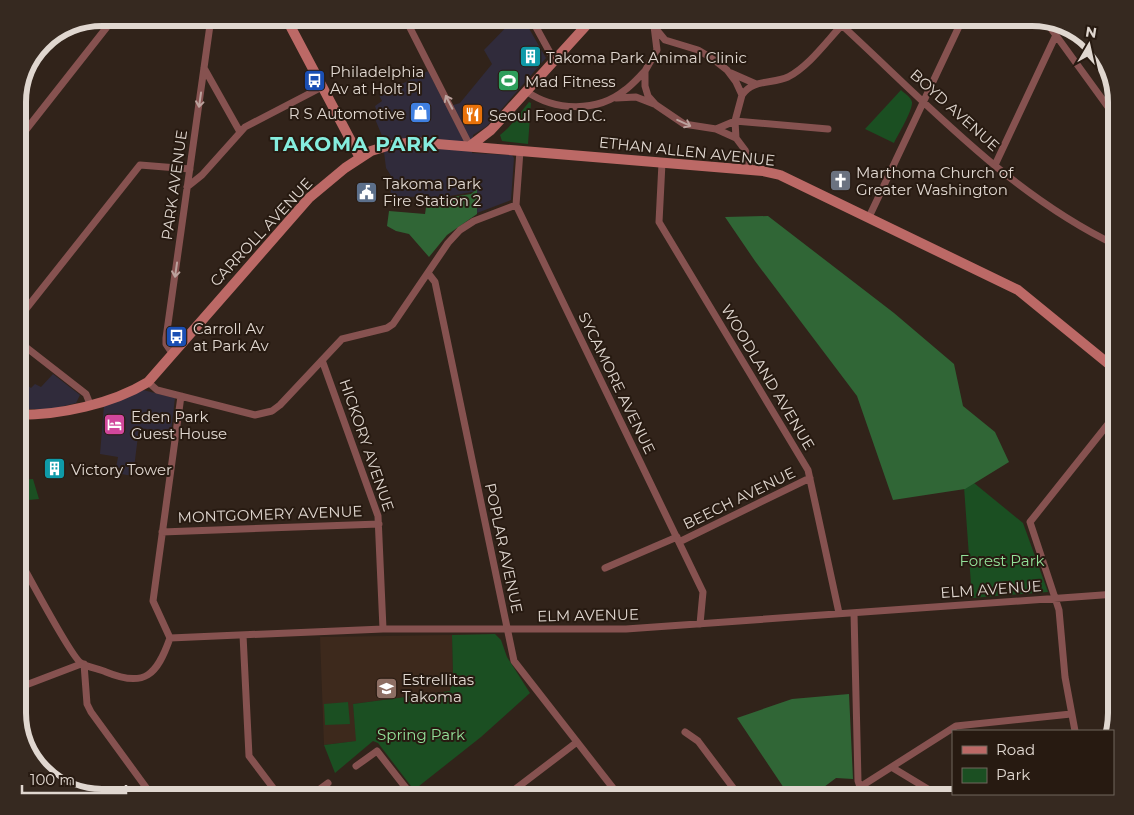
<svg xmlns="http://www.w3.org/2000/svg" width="1134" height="815" viewBox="0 0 1134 815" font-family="Montserrat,sans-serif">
	<rect width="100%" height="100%" fill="#31231a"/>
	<path fill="#302b3b" d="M523 18 546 58 487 126 473 135 472 153 512 155 514 158 511 200 477 213 478 194 472 192 427 200 420 197 390 196 393 179 386 168 382 136 373 114 377 112 375 106 382 101 379 95 428 71 447 107 460 103 492 64 484 50 514 19Z
		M53 374 80 395 76 403 52 409H18V378L31 388 35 384 41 387Z
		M143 390 175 398 171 432 139 428 133 476 115 473 118 457 100 454 104 405Z"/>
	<path fill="#3d291c" d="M452 635 453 675 450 691 353 704 357 741 324 745 320 637Z"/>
	<path fill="#1b4f22" d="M901 90C904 93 911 97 912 102 913 110 898 135 894 143L865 129Z
		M529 102 531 103 528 144 502 141 500 135C512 126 519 114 529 102Z
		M33 479 39 499 18 501V480Z
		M974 483 1023 523 1048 592 972 598 964 487Z
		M495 634 501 640 507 657 530 693 481 737 414 790 378 743 373 741 335 773 324 745 356 741 353 704 450 691 453 675 452 635Z
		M348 702 350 724 325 725 324 704Z"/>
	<path fill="#306636" d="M477 189V214L447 235 429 257 409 234 396 231 387 226 389 211 425 214 427 201 471 194Z
		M768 216 894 313 954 364 963 406 995 432 1009 462 965 489 893 500 857 396 755 261 725 217Z
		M849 694 853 779 836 778 824 787 823 797H790L737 718 792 699Z"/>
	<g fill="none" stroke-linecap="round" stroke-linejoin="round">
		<path stroke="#865250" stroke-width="7" d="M405 18 470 146
			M531 18 554 60
			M653 18 657 50 645 71V86L648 96 656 105 684 124 716 129 736 138 745 150 749 159V170
			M834 18C922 98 1007 193 1116 245
			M1047 23 1116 118
			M656 29 665 40 698 50 713 59 727 70 736 82 742 95 735 121 736 138
			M204 68 240 132
			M731 73 756 84
			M526 91C554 111 597 113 625 90 632 85 638 78 645 71
			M742 95C753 79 772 84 788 77 809 66 826 42 842 25
			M616 98 636 97 654 104
			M716 129 735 121 828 129
			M18 140 114 18
			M520 151 516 205 703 592 700 624
			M662 163 659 222 808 470 839 613
			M995 165 1056 35
			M187 187 202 175 245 127 322 87
			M869 217 963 18
			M428 273 435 282 514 661 620 797
			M18 319 140 165 190 169
			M18 341 86 394 90 404
			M172 353 166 344V338L211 18
			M322 360 378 516 383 629
			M148 382 157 390 255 415 272 411 280 405 342 339 387 328 393 324 448 243 460 230 474 221 516 205
			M162 532 379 524
			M679 542 810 478
			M18 557C27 573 71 657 81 663 87 667 99 669 106 672 145 688 157 675 170 638
			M605 568 677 537
			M854 613 858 781 860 787 956 726 1071 714
			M243 635 249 756 280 797
			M170 638 383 629H626L1116 594
			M170 638 153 601 181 396
			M84 664 87 704 91 712 153 797
			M18 688 81 664
			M1075 731 1065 677 1059 610 1030 522 1116 414
			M685 732 698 741 740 797
			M356 766 377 751 413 797
			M893 768 941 797
			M309 797 328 783
			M505 797 577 742"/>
		<path stroke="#bc6966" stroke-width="10" d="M286 18 360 158
			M470 146 491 130 593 18
			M18 415C60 415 112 404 148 382L309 198 345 168 371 151 387 146 413 142 763 171 780 175 1018 290 1116 370"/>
	</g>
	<defs><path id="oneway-shaft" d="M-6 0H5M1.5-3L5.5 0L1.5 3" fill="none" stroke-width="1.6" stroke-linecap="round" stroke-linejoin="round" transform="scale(1.25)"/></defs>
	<g stroke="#bca29d">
		<use href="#oneway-shaft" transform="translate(200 100) rotate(98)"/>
		<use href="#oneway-shaft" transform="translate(449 102) rotate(-117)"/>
		<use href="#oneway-shaft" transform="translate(684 123) rotate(25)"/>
		<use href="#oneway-shaft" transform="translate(176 270) rotate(98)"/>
	</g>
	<defs>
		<symbol id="building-square" viewBox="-11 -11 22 22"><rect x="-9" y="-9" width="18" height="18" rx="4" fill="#0f9aa8" stroke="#271a11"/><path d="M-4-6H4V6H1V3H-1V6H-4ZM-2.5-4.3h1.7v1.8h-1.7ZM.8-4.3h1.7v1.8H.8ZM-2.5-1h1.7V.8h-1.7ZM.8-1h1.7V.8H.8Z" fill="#fff"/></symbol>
		<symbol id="bus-square" viewBox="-11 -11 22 22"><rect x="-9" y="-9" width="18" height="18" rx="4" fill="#1a4fb4" stroke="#271a11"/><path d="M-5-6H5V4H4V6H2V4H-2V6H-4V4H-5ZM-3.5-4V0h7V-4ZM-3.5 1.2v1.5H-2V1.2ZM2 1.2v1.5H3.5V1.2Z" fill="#fff"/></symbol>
		<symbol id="stadium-square" viewBox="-11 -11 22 22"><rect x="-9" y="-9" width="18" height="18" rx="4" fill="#2e9e5b" stroke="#271a11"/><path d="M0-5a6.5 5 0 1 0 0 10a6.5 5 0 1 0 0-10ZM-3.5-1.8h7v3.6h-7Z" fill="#fff"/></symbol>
		<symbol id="shop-square" viewBox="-11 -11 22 22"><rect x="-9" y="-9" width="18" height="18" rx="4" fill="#3f7fe0" stroke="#271a11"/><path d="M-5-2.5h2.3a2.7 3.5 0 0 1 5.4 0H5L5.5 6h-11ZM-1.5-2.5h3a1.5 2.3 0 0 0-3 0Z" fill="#fff"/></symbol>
		<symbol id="restaurant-square" viewBox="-11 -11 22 22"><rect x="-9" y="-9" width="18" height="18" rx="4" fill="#e8710a" stroke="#271a11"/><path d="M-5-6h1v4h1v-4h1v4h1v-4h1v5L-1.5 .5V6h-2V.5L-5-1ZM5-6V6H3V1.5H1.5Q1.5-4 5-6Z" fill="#fff"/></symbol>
		<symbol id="church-square" viewBox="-11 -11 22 22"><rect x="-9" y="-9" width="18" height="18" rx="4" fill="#6b7280" stroke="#271a11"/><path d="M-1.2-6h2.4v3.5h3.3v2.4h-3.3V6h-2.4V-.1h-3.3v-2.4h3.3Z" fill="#fff"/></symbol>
		<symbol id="civic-square" viewBox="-11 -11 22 22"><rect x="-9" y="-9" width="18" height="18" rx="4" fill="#5c6f8a" stroke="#271a11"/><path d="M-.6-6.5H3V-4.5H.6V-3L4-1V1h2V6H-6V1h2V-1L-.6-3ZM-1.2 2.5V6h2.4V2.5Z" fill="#fff"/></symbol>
		<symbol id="hotel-square" viewBox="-11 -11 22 22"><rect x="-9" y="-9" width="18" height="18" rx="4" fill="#d1479c" stroke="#271a11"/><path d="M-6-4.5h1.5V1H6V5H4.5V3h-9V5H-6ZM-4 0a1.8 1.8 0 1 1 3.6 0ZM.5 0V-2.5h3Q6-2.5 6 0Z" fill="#fff"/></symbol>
		<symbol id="school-square" viewBox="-11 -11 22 22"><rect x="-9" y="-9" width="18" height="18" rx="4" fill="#8d6e63" stroke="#271a11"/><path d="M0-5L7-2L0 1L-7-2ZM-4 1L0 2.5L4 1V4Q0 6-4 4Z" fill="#fff"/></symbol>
	</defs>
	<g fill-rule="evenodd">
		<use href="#building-square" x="518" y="44" width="25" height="25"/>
		<use href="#bus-square" x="302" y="68" width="25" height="25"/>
		<use href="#stadium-square" x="496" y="68" width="25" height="25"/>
		<use href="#shop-square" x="408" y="100" width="25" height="25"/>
		<use href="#restaurant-square" x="460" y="102" width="25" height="25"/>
		<use href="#church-square" x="828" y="168" width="25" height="25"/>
		<use href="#civic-square" x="354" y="180" width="25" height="25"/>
		<use href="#bus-square" x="164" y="324" width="25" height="25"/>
		<use href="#hotel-square" x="102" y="412" width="25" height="25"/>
		<use href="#building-square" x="42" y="456" width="25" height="25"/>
		<use href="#school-square" x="374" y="676" width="25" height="25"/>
	</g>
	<g text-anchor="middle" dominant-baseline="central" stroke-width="4" stroke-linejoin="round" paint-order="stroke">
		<g font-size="15" fill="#e0d7d0" stroke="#271a11" text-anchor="start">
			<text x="546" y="57">Takoma Park Animal Clinic</text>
			<text x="330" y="71">Philadelphia<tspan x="330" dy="17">Av at Holt Pl</tspan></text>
			<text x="525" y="81">Mad Fitness</text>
			<text x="405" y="113" text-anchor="end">R S Automotive</text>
			<text x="489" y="115">Seoul Food D.C.</text>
			<text x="856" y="172">Marthoma Church of<tspan x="856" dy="17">Greater Washington</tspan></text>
			<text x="383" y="183">Takoma Park<tspan x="383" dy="17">Fire Station 2</tspan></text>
			<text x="193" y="328">Carroll Av<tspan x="193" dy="17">at Park Av</tspan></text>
			<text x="131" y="416">Eden Park<tspan x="131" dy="17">Guest House</tspan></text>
			<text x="71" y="469">Victory Tower</text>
			<text x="402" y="679">Estrellitas<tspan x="402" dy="17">Takoma</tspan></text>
		</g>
		<g font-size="15" fill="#e0d7d0" stroke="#271a11">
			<text transform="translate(955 110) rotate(42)">BOYD AVENUE</text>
			<text transform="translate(687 151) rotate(6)">ETHAN ALLEN AVENUE</text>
			<text transform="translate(174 185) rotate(-82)">PARK AVENUE</text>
			<text transform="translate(261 232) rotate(-47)">CARROLL AVENUE</text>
			<text transform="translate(768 377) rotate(59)">WOODLAND AVENUE</text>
			<text transform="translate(617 383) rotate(64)">SYCAMORE AVENUE</text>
			<text transform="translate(367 445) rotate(71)">HICKORY AVENUE</text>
			<text transform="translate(739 498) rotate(-26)">BEECH AVENUE</text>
			<text transform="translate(270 514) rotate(-2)">MONTGOMERY AVENUE</text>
			<text transform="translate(504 548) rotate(78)">POPLAR AVENUE</text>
			<text transform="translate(991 589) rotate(-4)">ELM AVENUE</text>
			<text transform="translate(588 615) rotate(-1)">ELM AVENUE</text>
		</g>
		<g font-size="15" fill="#93e199" stroke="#271a11">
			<text x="1002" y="560">Forest Park</text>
			<text x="421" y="734">Spring Park</text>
		</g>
		<g font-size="20" font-weight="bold" letter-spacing="1" fill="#85edde" stroke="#271a11">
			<text x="354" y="144">TAKOMA PARK</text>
		</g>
	</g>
	<path d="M0 0H1134V815H0ZM102 26H1032A76 76 0 0 1 1108 102V713A76 76 0 0 1 1032 789H102A76 76 0 0 1 26 713V102A76 76 0 0 1 102 26Z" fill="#362920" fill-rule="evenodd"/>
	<path fill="none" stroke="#e0d7d0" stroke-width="6" d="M102 26H1032A76 76 0 0 1 1108 102V713A76 76 0 0 1 1032 789H102A76 76 0 0 1 26 713V102A76 76 0 0 1 102 26Z"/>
	<rect x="952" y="730" width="162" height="65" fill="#271a11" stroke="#71665d"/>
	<rect x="962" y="746" width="25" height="8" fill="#bc6966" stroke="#71665d"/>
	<text x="996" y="755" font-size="15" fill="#e0d7d0">Road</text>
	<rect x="962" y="768" width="25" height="15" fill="#1b4f22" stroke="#71665d"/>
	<text x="996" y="780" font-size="15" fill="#e0d7d0">Park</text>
	<g transform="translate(1089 45) rotate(9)" stroke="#271a11" stroke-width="4" paint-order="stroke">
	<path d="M0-4L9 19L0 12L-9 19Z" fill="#e0d7d0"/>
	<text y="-8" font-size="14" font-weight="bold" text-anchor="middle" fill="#e0d7d0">N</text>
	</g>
	<path d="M22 785v8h104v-8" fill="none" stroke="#e0d7d0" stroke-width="2.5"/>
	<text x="30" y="785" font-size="15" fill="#e0d7d0" stroke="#271a11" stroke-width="4" paint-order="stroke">100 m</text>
</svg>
